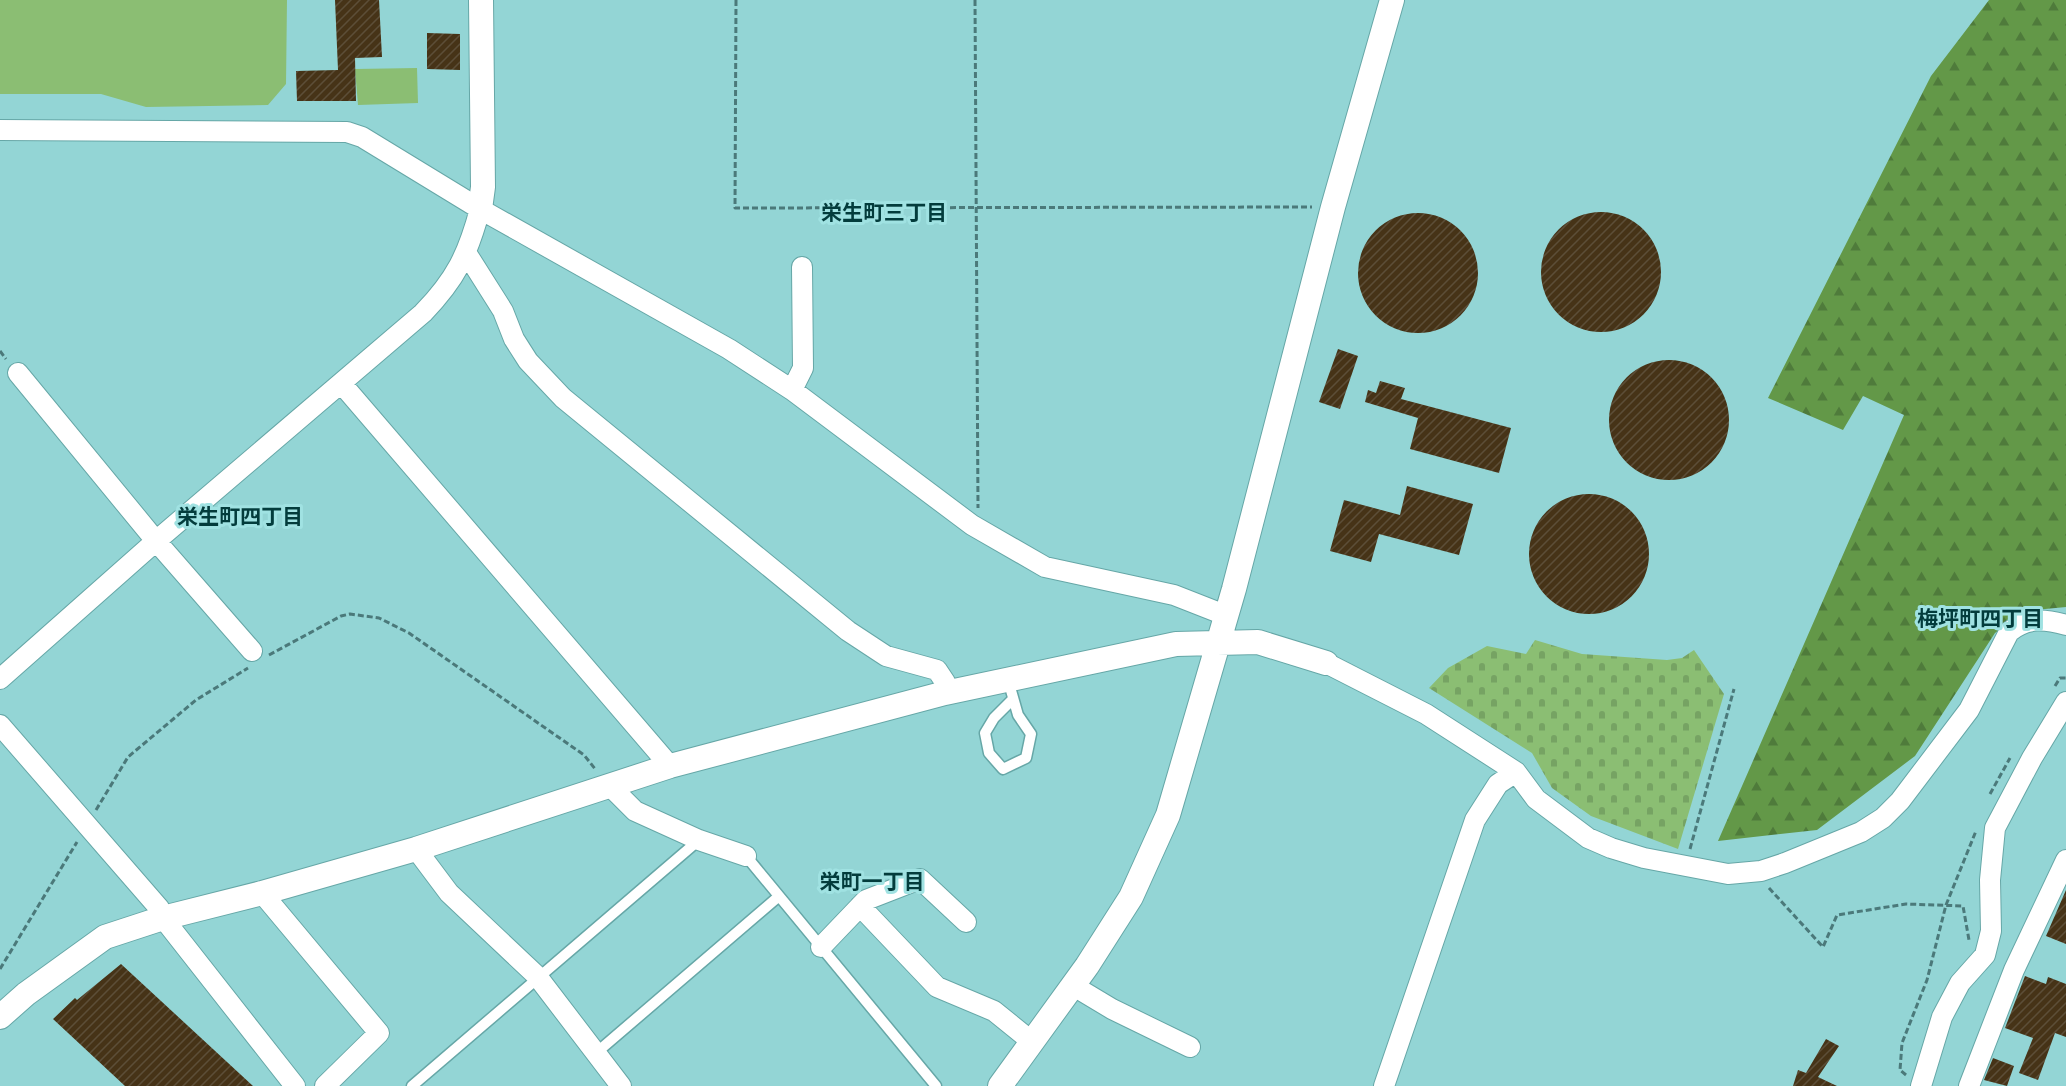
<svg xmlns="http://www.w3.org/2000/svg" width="2066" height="1086" viewBox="0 0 2066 1086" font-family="Karla,'Noto Sans JP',sans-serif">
	<defs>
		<pattern id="forest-firs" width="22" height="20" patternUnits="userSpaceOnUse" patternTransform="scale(1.5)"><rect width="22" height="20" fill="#639848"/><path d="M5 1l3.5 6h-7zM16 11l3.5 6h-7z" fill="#4f7b3b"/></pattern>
		<pattern id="cemetery-stones" width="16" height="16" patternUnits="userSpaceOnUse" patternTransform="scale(1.5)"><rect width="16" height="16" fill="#8bbe73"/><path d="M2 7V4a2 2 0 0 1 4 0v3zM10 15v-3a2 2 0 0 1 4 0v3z" fill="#76a363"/></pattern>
		<pattern id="building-hatch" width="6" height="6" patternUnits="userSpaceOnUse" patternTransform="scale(1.5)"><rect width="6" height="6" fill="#463317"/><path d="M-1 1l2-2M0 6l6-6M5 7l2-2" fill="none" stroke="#5c4e38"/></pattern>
	</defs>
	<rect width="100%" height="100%" fill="#93d5d5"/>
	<path fill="#8bbe73" d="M0 0H287L286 84 268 105 146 107 101 94H0Z
		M417 68 418 103 358 105 355 69Z"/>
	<path fill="url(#forest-firs)" d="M1989 0H2066V607L2025 611 1995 633 1915 756 1817 830 1718 841 1904 415 1863 396 1843 430 1768 398 1931 76Z"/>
	<path fill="url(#cemetery-stones)" d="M1535 640 1582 654 1667 660 1682 658 1694 650 1724 694 1678 849 1591 816 1552 788 1532 753 1429 688 1448 668 1487 646 1526 654Z"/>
	<path fill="url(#building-hatch)" d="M335 0H379L382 57 355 58 356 101H297L296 71 338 70Z
		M427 33 460 34V70L427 69Z
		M1541 272a60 60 0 1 1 120 0a60 60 0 1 1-120 0Z
		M1358 273a60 60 0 1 1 120 0a60 60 0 1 1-120 0Z
		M1338 349 1358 356 1340 409 1319 402Z
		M1609 420a60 60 0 1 1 120 0a60 60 0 1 1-120 0Z
		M1380 381 1405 388 1401 399 1511 428 1499 473 1410 449 1418 418 1365 402 1368 390 1376 393Z
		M1407 486 1473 504 1459 555 1379 534 1371 562 1330 551 1344 500 1400 515Z
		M1529 554a60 60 0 1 1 120 0a60 60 0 1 1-120 0Z
		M2066 890V944L2046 936Z
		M121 964 253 1086H125L53 1019 75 998 77 1000Z
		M2025 976 2046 984 2048 977 2066 984V1037L2055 1033 2038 1080 2019 1073 2033 1038 2005 1028Z
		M1826 1039 1839 1046 1818 1077 1837 1086H1793L1798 1070 1806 1073Z
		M1993 1058 2014 1066 2007 1086 1984 1080Z"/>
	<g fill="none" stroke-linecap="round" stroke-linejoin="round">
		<defs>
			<path id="service" d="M1008 680 1018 715 1031 734 1026 758 1003 769 989 753 985 733 994 718 1013 699
				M746 856 936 1086
				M596 1053 778 897
				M412 1086 699 840"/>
			<path id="minor" d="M0 130 347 132 362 137 480 209 729 349 792 390 972 525 1045 567 1174 595 1225 615
				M467 254 503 311 514 339 528 361 563 398 848 631 886 656 937 670 945 682V693
				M18 373 156 541 252 651
				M341 383 670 766
				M792 390 803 368 802 267
				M1326 663 1426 714 1516 772 1536 799 1588 838 1611 848 1644 858 1728 874 1761 871 1785 863 1861 832 1883 818 1900 801 1969 710 2009 632C2027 617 2045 619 2066 625
				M0 679 156 541 423 313C456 279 468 254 480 209
				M0 725 159 908 163 918 295 1086
				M610 786 635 811 699 840 746 856
				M416 849 449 893 537 976 621 1086
				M262 893 379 1033 325 1086
				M860 906 937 987 994 1011 1031 1041
				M821 947 866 900 920 879 966 922
				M1072 985 1112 1009 1190 1047
				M1384 1086 1475 820 1498 784 1516 772
				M1921 1086 1942 1017 1960 983 1985 955 1991 931 1990 880 1995 828 2032 758 2066 702
				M1969 1086 2014 970 2066 860"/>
			<path id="tertiary" d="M480 209 483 187 481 0
				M0 1017 26 994 105 937 163 918 262 893 416 849 670 766 945 693 1176 644 1258 642 1326 663
				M1000 1086 1087 966 1131 897 1168 815 1234 589 1333 207 1392 0"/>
		</defs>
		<use href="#service" stroke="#66a7a7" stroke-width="13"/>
		<use href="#minor" stroke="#66a7a7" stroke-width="22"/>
		<use href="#tertiary" stroke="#66a7a7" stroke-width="26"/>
		<path stroke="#4b797a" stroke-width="3" stroke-dasharray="6 3" stroke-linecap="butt" d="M736 0 735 208 1312 207
			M975 0 978 508
			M0 351 6 359
			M269 655 341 616 350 614 379 618 409 633 584 755 596 770
			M2055 686 2060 678H2066
			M1990 794 2010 758
			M96 810 128 757 196 700 248 668
			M1690 849 1734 689
			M1769 888 1823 947 1837 915 1906 904 1963 906 1969 940
			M0 969 77 842
			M1906 1075 1900 1070 1902 1043 1927 980 1946 905 1976 831"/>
		<use href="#service" stroke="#fff" stroke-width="10"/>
		<use href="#minor" stroke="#fff" stroke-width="20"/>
		<use href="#tertiary" stroke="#fff" stroke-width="24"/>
	</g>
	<g text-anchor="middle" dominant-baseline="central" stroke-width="6" stroke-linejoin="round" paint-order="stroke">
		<g font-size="21" font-weight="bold" fill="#033c3c" stroke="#a0e2e2">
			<text x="884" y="213">栄生町三丁目</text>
			<text x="240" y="517">栄生町四丁目</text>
			<text x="1980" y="619">梅坪町四丁目</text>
			<text x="872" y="882">栄町一丁目</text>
		</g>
	</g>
</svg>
